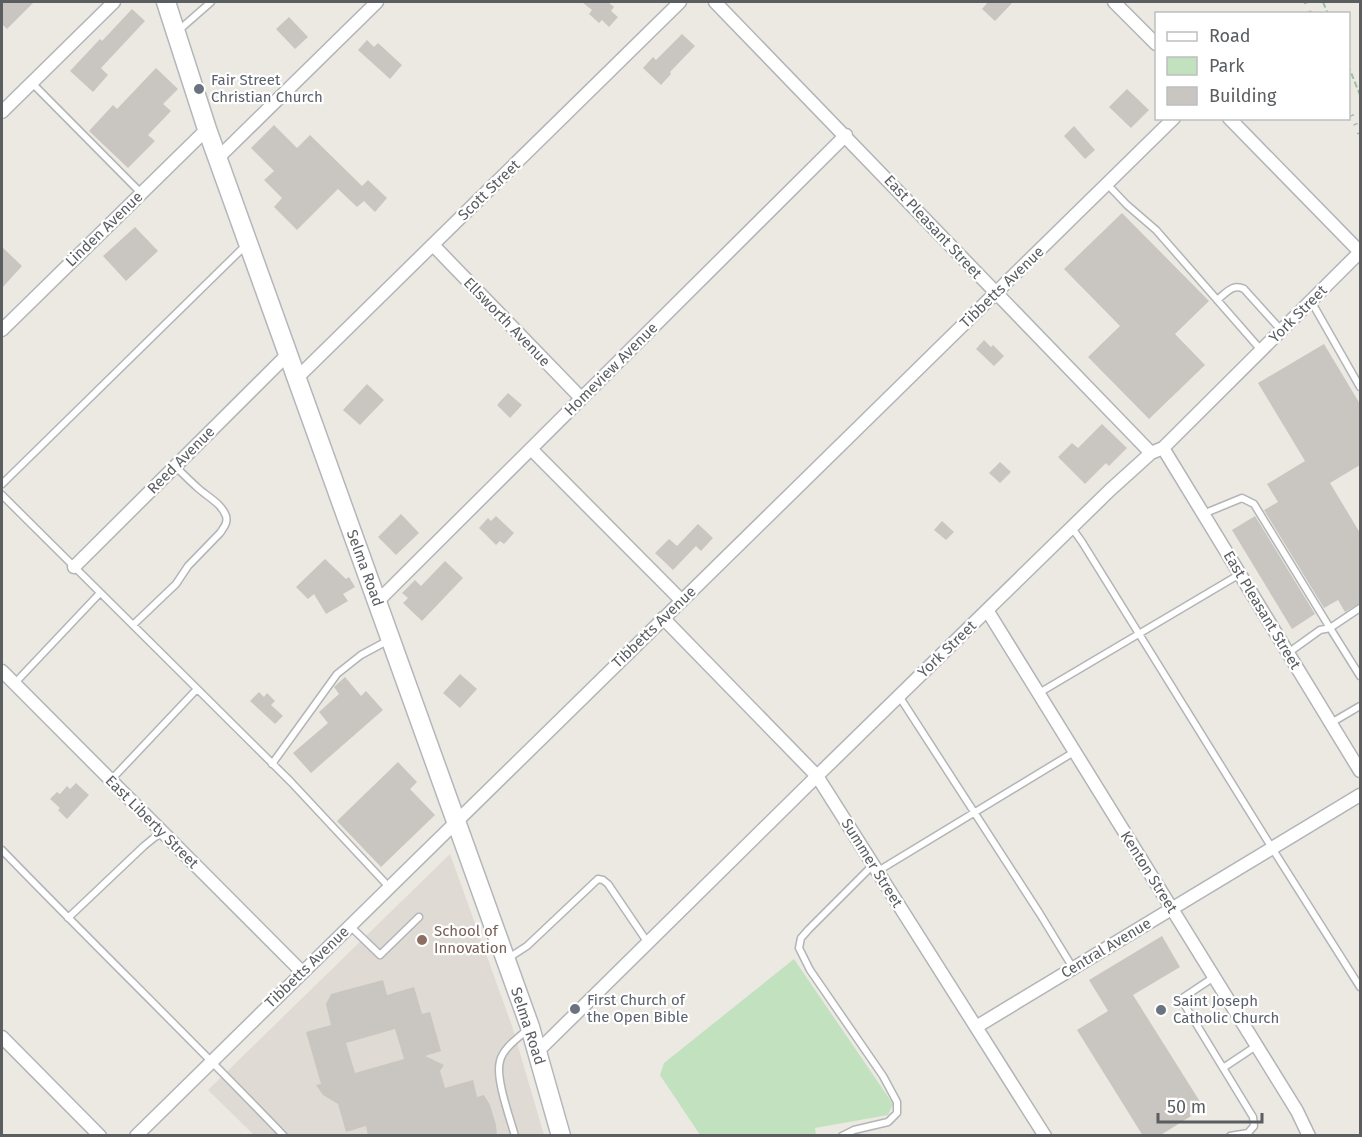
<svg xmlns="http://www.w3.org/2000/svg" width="1362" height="1137" viewBox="0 0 1362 1137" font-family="'Fira Sans',sans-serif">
	<rect width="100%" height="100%" fill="#ece9e2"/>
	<path fill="#dfdad3" d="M450 854 512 1026 544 1135H254L208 1090Z"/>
	<path fill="#c2e2bf" d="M794 959 893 1104 888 1115 815 1128 816 1135H700L660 1075 664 1063Z"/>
	<path fill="#c9c5c0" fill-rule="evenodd" d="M2 2H34L7 29 2 24Z
		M582 2H608L614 7 611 11 618 17 609 27 602 20 599 23 589 14 592 10Z
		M988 2H1013L995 21 982 9Z
		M132 9 145 21 101 68 108 75 93 92 70 71 100 39 102 41Z
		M289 17 308 37 295 49 276 29Z
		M682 34 695 46 670 72 671 74 661 85 643 68 653 57 656 60Z
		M367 40 374 47 378 43 402 65 390 79 358 50Z
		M156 68 178 89 163 104 171 111 148 135 155 141 128 168 89 131 113 105 117 109Z
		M1127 89 1149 110 1131 128 1109 107Z
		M274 125 297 148 310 135 362 186 368 180 387 198 375 212 364 201 357 207 338 189 297 230 274 207 282 198 264 180 274 171 251 148Z
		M1074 126 1095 150 1085 159 1064 136Z
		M1122 213 1209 301 1175 334 1205 365 1149 419 1088 357 1120 326 1064 269Z
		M135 227 158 251 126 281 103 256Z
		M2 247 22 266 2 288Z
		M984 340 991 347 993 345 1004 356 994 366 976 349Z
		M1324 344 1360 404V465L1330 483 1360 533V603L1345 612 1338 600 1324 608 1264 510 1278 502 1267 484 1305 461 1258 383Z
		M367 384 384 400 360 425 343 410Z
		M508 393 522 405 510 418 497 405Z
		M1102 424 1127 448 1109 466 1106 463 1085 484 1058 457 1072 443 1078 448Z
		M1000 462 1011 472 1000 483 989 473Z
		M401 514 419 533 396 555 378 537Z
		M496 516 514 533 504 544 500 541 496 545 479 528 488 518 491 521Z
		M1255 516 1315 614 1292 629 1232 530Z
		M942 521 954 532 946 540 934 530Z
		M698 524 713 538 701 551 696 546 673 570 655 553 669 539 677 546Z
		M325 559 346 579 349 577 355 587 343 594 348 601 326 614 314 594 308 599 296 587Z
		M445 561 463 578 422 621 403 603 408 598 402 593 415 580 421 586Z
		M460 674 477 689 460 708 443 693Z
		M345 677 361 696 366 691 383 710 311 773 293 753 328 723 319 712 339 694 334 687Z
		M259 692 264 697 267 693 275 701 271 705 283 716 275 724 250 701Z
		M398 762 417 782 410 789 435 815 381 867 337 821Z
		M76 783 89 795 67 819 58 810 60 808 50 799 57 792 60 794 67 786 70 789Z
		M1162 936 1180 967 1133 995 1204 1108 1159 1136H1143L1077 1030 1108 1011 1089 980Z
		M383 980 387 995 414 987 422 1014 430 1012 441 1051 425 1056 444 1065 440 1071 445 1088 473 1080 477 1097 484 1095 490 1105 496 1125 497 1136H368L366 1126 346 1132 338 1104 323 1095 316 1085 321 1084 306 1032 331 1025 326 1004 331 994ZM395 1029 404 1059 355 1073 346 1043Z"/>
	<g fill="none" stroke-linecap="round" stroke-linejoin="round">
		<defs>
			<path id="lane" d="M179 30 211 2
				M32 83 141 193
				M1107 184 1127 205 1156 230 1261 350
				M1217 300C1226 293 1233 283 1244 289L1281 330
				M1311 301 1360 387
				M2 484 246 245
				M2 495 291 782 389 887
				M1203 514 1242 498 1254 504 1330 628 1320 630 1288 653
				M1072 528 1082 542 1272 848 1360 987
				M1360 608 1330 628 1360 676
				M133 625 176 584 188 566 220 533C224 527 228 523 226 516 222 504 208 497 199 489 191 482 183 474 175 466
				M14 684 100 593
				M1039 693 1240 574
				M899 696 1040 914 1073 968
				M1331 723 1360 706
				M272 764 337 674 361 655 387 641
				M111 780 197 689
				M2 850C95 946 191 1039 284 1136
				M878 871 1074 752
				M68 918 144 846 155 837 163 833
				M350 926 380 955 419 917
				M507 959 527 946 598 879 603 880 608 884 648 943
				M1214 977 1181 999 1253 1117 1254 1126 1248 1133 1230 1136
				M1223 1068 1256 1046
				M515 1136C510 1118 495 1078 500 1061 503 1048 518 1038 528 1029
				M842 1136 854 1130 888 1122 897 1113V1102L883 1076 810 970 799 948 801 938 809 929 873 865"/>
			<path id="street" d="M715 2 1151 453
				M1114 2 1156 44
				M2 112 114 2
				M1229 118 1360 252
				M218 158 377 2
				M433 245 581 398
				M2 330 207 129
				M297 378 680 2
				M1163 448 1360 771
				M531 449 681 600
				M74 567 288 354
				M377 602 846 135
				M987 610 1297 1111 1309 1136
				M663 618 817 776 1045 1136
				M2 671 302 972
				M976 1027 1360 795
				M2 1037 100 1136
				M537 1052 817 776 1110 490 1151 453 1163 448 1360 252
				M136 1136 1174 118"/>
			<path id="secondary" d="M166 2 207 129 530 1027 561 1136"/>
		</defs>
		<use href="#lane" stroke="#b2b5b8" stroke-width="9"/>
		<use href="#street" stroke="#b2b5b8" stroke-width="15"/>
		<use href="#secondary" stroke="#b3b7bb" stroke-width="21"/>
		<path stroke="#99c3a2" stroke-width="2" stroke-dasharray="6 3" stroke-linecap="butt" d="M1323 2 1328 14
			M1348 65 1360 95"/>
		<use href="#lane" stroke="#fff" stroke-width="6"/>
		<use href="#street" stroke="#fff" stroke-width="12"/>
		<use href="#secondary" stroke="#fff" stroke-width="18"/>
		<path stroke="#b0b1b1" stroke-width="4.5" stroke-dasharray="1.5 8" stroke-linecap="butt" d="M1306 2 1310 14
			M1348 106 1360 135"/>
	</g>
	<g fill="#6b7280" stroke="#fff" stroke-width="2">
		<circle cx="199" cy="89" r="6"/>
		<circle cx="575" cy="1009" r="6"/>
		<circle cx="1161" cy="1010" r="6"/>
	</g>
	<circle fill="#8d6e63" stroke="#fff" stroke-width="2" cx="422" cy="940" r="6"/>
	<g text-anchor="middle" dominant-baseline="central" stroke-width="4.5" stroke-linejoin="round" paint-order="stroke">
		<g font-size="15" fill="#5b616d" stroke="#fff" text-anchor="start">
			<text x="211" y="80">Fair Street<tspan x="211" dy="17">Christian Church</tspan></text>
			<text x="587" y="1000">First Church of<tspan x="587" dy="17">the Open Bible</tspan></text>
			<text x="1173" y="1001">Saint Joseph<tspan x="1173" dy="17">Catholic Church</tspan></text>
		</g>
		<g font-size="15" fill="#5a5e61" stroke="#fff">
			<text transform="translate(489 190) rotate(-44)">Scott Street</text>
			<text transform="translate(933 227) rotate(47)">East Pleasant Street</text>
			<text transform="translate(104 229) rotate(-44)">Linden Avenue</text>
			<text transform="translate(1002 287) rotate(-44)">Tibbetts Avenue</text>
			<text transform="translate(1298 314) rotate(-45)">York Street</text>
			<text transform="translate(507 322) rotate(46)">Ellsworth Avenue</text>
			<text transform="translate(611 369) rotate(-45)">Homeview Avenue</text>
			<text transform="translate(181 460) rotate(-45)">Reed Avenue</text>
			<text transform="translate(365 568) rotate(70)">Selma Road</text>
			<text transform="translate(1262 610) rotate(59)">East Pleasant Street</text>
			<text transform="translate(654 627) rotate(-44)">Tibbetts Avenue</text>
			<text transform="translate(947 649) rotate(-44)">York Street</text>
			<text transform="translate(152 822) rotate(45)">East Liberty Street</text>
			<text transform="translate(872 863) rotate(58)">Summer Street</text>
			<text transform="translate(1149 872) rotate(58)">Kenton Street</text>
			<text transform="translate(1106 948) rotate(-31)">Central Avenue</text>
			<text transform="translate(307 967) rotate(-44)">Tibbetts Avenue</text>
			<text transform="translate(528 1026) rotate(72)">Selma Road</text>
		</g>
		<g font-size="15" fill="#785e54" stroke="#fff" text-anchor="start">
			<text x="434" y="931">School of<tspan x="434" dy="17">Innovation</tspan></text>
		</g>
	</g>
	<rect width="1362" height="1137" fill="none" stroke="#5a5e61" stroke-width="6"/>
	<rect x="1155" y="12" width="195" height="108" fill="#ffffff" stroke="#bdbfc0" stroke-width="1.5"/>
	<rect x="1167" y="32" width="30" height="9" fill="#ffffff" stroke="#bdbfc0" stroke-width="1.5"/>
	<text x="1209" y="42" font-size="18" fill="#5a5e61">Road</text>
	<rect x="1167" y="57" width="30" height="18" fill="#c2e2bf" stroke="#bdbfc0" stroke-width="1.5"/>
	<text x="1209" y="72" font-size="18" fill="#5a5e61">Park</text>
	<rect x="1167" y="87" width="30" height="18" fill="#c9c5c0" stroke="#bdbfc0" stroke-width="1.5"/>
	<text x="1209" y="102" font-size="18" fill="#5a5e61">Building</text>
	<path d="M1158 1113v9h104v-9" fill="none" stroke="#5a5e61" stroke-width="3"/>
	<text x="1167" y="1113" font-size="18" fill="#5a5e61" stroke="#ffffff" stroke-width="4.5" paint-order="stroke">50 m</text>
</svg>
